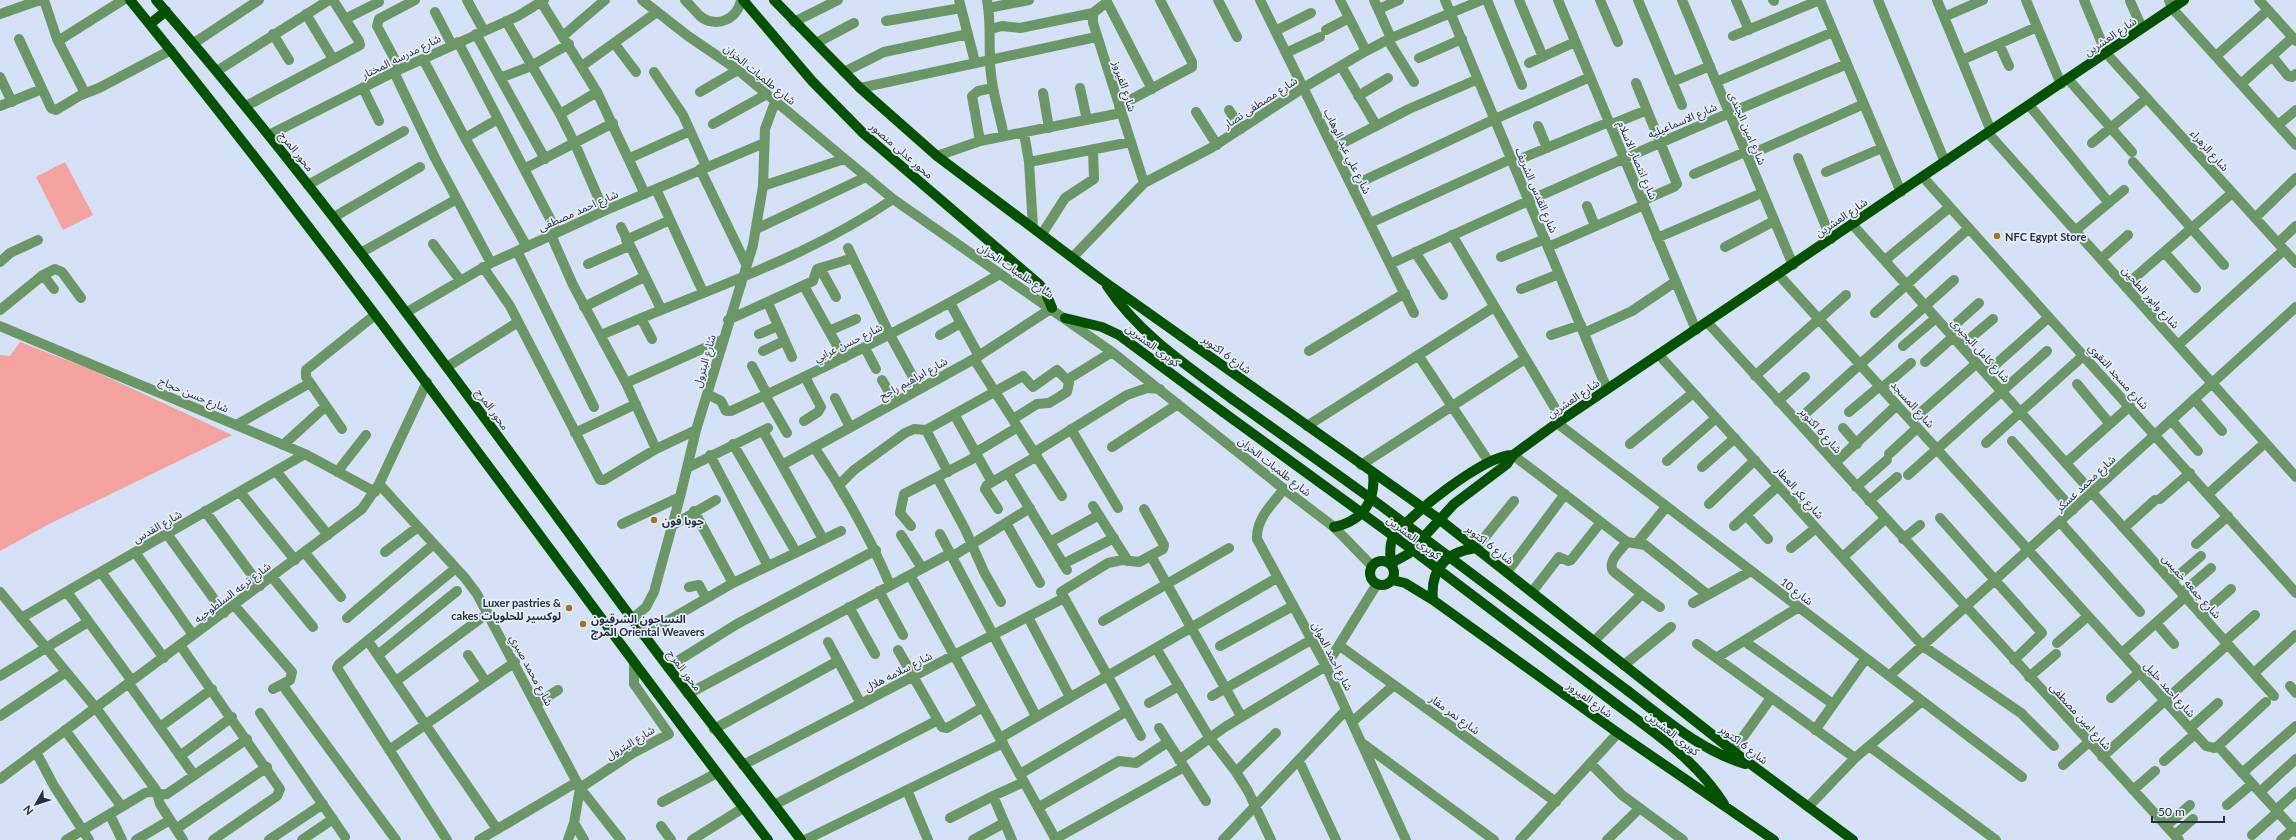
<svg xmlns="http://www.w3.org/2000/svg" width="2296" height="840" viewBox="0 0 2296 840" font-family="Lato,'Noto Sans Arabic',sans-serif">
	<rect width="100%" height="100%" fill="#d4e1f6"/>
	<path fill="#f3a29f" d="M65 162 93 215 63 230 36 177Z
		M20 342 92 370 232 435 49 524 0 551V355L10 356Z"/>
	<g fill="none" stroke-linecap="round" stroke-linejoin="round">
		<path stroke="#6b9665" stroke-width="10" d="M44 0 57 39 85 93
			M467 0 484 31
			M540 0 597 92 645 194
			M642 0 688 36 738 70 893 199 1112 352 1284 489 1334 527 1372 566
			M685 0C690 5 695 11 700 16 716 29 738 19 741 0
			M959 0 975 62
			M987 0C991 20 989 39 990 59 990 85 999 111 1004 136
			M1106 0 1152 89
			M1218 0 1237 37
			M1260 0 1414 313
			M1340 0 1366 51
			M1374 0 1391 38
			M1445 0 1607 389
			M1487 0 1522 85
			M1519 0 1543 57
			M1558 0 1696 330
			M1600 0 1618 42
			M1638 0 1682 105
			M1682 0 1793 265
			M1736 0 1749 30
			M1773 0 1774 1
			M1820 0 1901 192
			M1878 0 1945 162
			M1937 0 1991 131
			M2026 0 2061 84
			M2084 0 2106 53 2296 263
			M2169 0 2172 8 2296 145
			M2259 0 2296 41
			M2130 1 2142 28
			M1107 2 1093 13V23L1144 183
			M988 8 1029 0
			M1379 9 1399 0
			M435 12 452 45
			M0 14 40 0
			M306 14 333 59
			M1944 17 1983 0
			M345 19 379 2
			M506 21 560 114 575 144 604 211
			M886 21 961 8
			M794 22 838 0
			M991 29 1002 26 1020 28 1093 13
			M1326 30 1349 18
			M1275 31 1311 13
			M273 34 289 60
			M476 34 545 159
			M564 35 605 0
			M1733 36 1820 0
			M19 39 51 108 56 110 81 95 99 88 171 50
			M1388 40 1414 82
			M58 41 123 0
			M458 42 557 232
			M194 43 259 0
			M614 43 636 72
			M816 43 854 23
			M1999 44 2009 66
			M1286 53 1320 37
			M2216 56 2268 10
			M2272 56 2288 76 2292 77 2296 74
			M1419 58 1462 39
			M423 59 465 138 527 247
			M1962 60 2037 27
			M1529 63 1575 42
			M582 66 657 12
			M1341 66 1376 125
			M400 69 377 26 379 19 415 0
			M217 71 329 0
			M394 72 435 158 491 263
			M654 72 683 115 706 166
			M844 72 884 52 968 34
			M0 77 12 102
			M500 78 531 66 569 44
			M2068 79 2132 152
			M1672 82 1710 66
			M1716 82 1833 32
			M1636 83 1677 184 1674 187 1642 201
			M2241 84 2293 37
			M363 88 379 121
			M860 88 1096 37
			M1080 88 1087 120
			M700 92 738 70
			M1043 93 1049 128
			M1358 96 1388 78
			M2029 105 2109 203
			M0 106 42 89
			M246 106 360 45 359 41 333 0
			M1119 106 1192 67V62L1160 0
			M1229 110 1241 129
			M1196 112 1217 145
			M560 114 597 92
			M713 124 767 94
			M1610 125 1647 110
			M2278 125 2296 110
			M1538 126 1547 148
			M1024 133 1029 162 1033 227
			M1988 133 2296 477
			M269 135 394 72 518 16 544 0
			M465 138 498 119
			M980 141 972 96 978 91 993 88
			M2092 143 2147 98
			M1333 148 1409 109 1478 79
			M937 156 980 141 1121 113
			M1747 156 1864 104
			M630 158 690 131
			M1798 158 1831 239
			M1029 162 1131 142
			M1513 162 1609 122
			M2133 162 2224 265
			M524 169 613 123
			M700 169 746 264
			M1826 172 1882 148
			M1694 174 1745 152
			M1923 177 2296 593
			M308 185 404 131
			M763 186 844 159
			M1352 186 1495 119 1590 77
			M656 189 703 292
			M1587 206 1595 226
			M334 217 420 167
			M2255 218 2296 178
			M1370 223 1511 159
			M1852 224 2274 696
			M621 227 661 309
			M756 229 866 177
			M2075 231 2124 190
			M1042 234 1065 198 1094 179 1093 149
			M551 235 573 285 626 383 656 449
			M1452 235 1562 420
			M1657 238 1762 193
			M626 240 670 220
			M2278 243 2296 226
			M433 244 460 280
			M1548 247 1644 205
			M1725 247 1774 221
			M848 248 890 335 919 388
			M517 251 594 407
			M362 252 457 199
			M1415 252 1443 295
			M2164 252 2196 288
			M1073 257 1144 183 1211 148 1303 88 1366 51 1391 38 1482 0
			M1501 257 1545 239
			M2101 259 2128 235
			M1885 260 1950 207
			M0 262 10 253 38 240
			M588 264 629 246
			M1390 264C1541 194 1693 127 1847 64
			M483 267 510 306 600 480H604L656 449 696 430
			M820 268 836 297
			M1778 274 2206 746 2214 748 2218 746 2296 832
			M43 275 54 289
			M804 286 844 358
			M2125 286 2232 193
			M1521 289 1559 274
			M768 303 792 357
			M950 303 979 356
			M584 307 644 277
			M0 310 43 275 55 269 62 272 81 298
			M407 312 491 263 604 211 764 143
			M1875 313 1969 228
			M641 318 652 339
			M728 320 813 281 817 269 853 258
			M1707 322 2179 840
			M0 326 305 454 375 492
			M829 331 856 319
			M1948 331 1979 303
			M1584 333 1632 311 1675 282
			M759 334 778 326
			M601 335C699 292 804 260 893 199
			M940 335 961 323
			M1551 335 1581 325
			M2178 345 2284 250
			M1903 346 1936 318
			M1961 346 1993 319
			M865 348 876 369
			M763 351 784 341
			M1309 351 1405 293
			M1418 355 1489 462
			M1659 355 1923 646 2021 713 2054 746
			M974 359 1062 496
			M1925 362 1953 337
			M752 366 767 394
			M447 367 518 322
			M1986 373 2049 317
			M1755 376 1846 295
			M882 380 895 402
			M626 383 722 340
			M2077 384 2110 424
			M1882 388 1911 363
			M707 394 721 401 726 411H731C823 369 913 325 1000 274
			M765 395 787 433
			M835 398 850 427
			M2194 399 2222 431
			M1778 401 1805 377
			M1849 412 1880 386
			M954 414 992 482
			M1013 419 1037 404 1049 403 1067 392 1070 378 1112 352
			M2171 420 2198 451
			M804 421 818 412 821 407 805 377
			M1797 421 1954 280
			M1911 421 1977 363
			M1557 423 2022 777
			M236 425 310 383
			M1307 426 1494 307
			M1843 428 1857 444
			M342 429 306 377V370L375 315
			M1071 429 1118 508
			M926 430 948 472
			M763 431 823 539
			M575 433 636 404
			M2012 441 2073 510
			M1986 443 2084 355
			M733 444 796 552
			M1630 444 1693 393
			M283 445 326 406
			M814 447C844 491 869 535 890 585
			M1112 447 1178 404
			M1035 452 1127 395 1147 388 1160 389
			M1889 454 1917 428
			M710 455 768 566
			M1513 455 1627 542 1645 545 1708 595
			M1667 461 1716 418
			M1835 463 1897 405
			M2066 463 2130 406
			M782 465 974 359 1052 308
			M1361 465 1525 359
			M1702 467 1735 438
			M687 468 768 428
			M276 471 328 535
			M337 472 366 435
			M1008 473 1067 570
			M1908 475 2047 351
			M937 477 965 529 984 572 1001 602
			M379 484 465 578 477 594 580 788 621 840
			M840 484 854 470 905 433 914 429 926 430 1023 376 1033 387 1057 370 1068 381
			M1856 487 1887 460
			M1284 489C1272 504 1256 519 1257 539L1326 666 1406 840
			M240 492 295 560
			M2208 494 2265 443
			M2160 499 2190 473
			M1869 501 1897 477
			M1709 504 1755 460
			M1093 506 1128 561
			M998 509 985 489 987 485 1037 456
			M205 511 260 586
			M694 511 733 583
			M1746 515 1768 539
			M1940 518 2042 633 2014 660
			M2060 522 2140 612
			M1006 523 1040 583
			M622 524 680 497
			M673 525 716 500
			M911 526 900 513 904 494 972 459 978 451 1018 427
			M1734 526 1778 486
			M2124 528 2155 500
			M167 534 224 613
			M940 534 1036 716
			M901 535 922 568
			M1903 539 1920 525
			M1050 542 1099 515
			M1637 543 1666 507
			M2196 544 2228 516
			M1476 548 1514 501
			M1791 548 1816 528
			M135 552 193 635
			M385 552 418 527
			M305 553 341 597
			M953 556 1030 508
			M1151 556 1241 716
			M1843 557 1885 519
			M1063 564 1114 538
			M101 572 164 658
			M1507 572 1565 494
			M910 575 1056 840
			M272 577 313 627
			M2172 581 2201 556
			M689 587 699 585 706 598
			M879 591 903 635
			M0 592 96 708 156 790 160 804 183 840
			M67 592 132 681
			M1532 592 1559 557 1568 561 1571 560 1601 522
			M2182 593 2211 568
			M1642 594 1660 607
			M1693 603 1751 571
			M234 605 292 672 290 680 273 689
			M849 607 875 654
			M2201 615 2231 589
			M1028 617 1070 697
			M21 618 305 454
			M347 618 434 544
			M632 619 646 607 654 592 680 497 696 430 753 245 763 186 765 129 775 102
			M1103 621 1229 548
			M2156 623 2174 644
			M643 635 733 583 841 531
			M368 641 497 829
			M1594 641 1642 594 1613 571C1607 561 1621 550 1627 542
			M1744 641 1833 704
			M2225 641 2255 615
			M828 642 861 704
			M2057 643 2088 616
			M1697 644 1855 758
			M180 645 280 789 277 796 213 840
			M1220 646 1293 606
			M1340 646 1556 802
			M1156 648 1209 737 1236 772 1248 791 1271 840
			M898 650 942 727 947 728 983 707
			M2122 653 2185 597
			M378 655 457 591
			M468 655 486 682
			M1716 658 1799 607
			M1624 665 1671 627
			M668 667 737 624 876 550
			M2254 673 2296 635
			M0 676 88 622
			M1889 676 2296 307
			M2029 677 2056 654
			M396 681 488 613
			M129 684 194 775
			M284 684 286 690 396 840
			M2290 686 2296 693
			M688 694 951 553
			M1212 696 1311 640
			M2111 698 2139 673
			M1149 703 1179 686
			M536 704 558 690
			M260 713 345 837
			M0 716 66 672
			M1352 722 1394 685
			M160 727 212 689
			M1159 728 1206 801
			M2190 728 2218 703
			M714 729 838 661
			M65 730 122 807
			M1815 730 1866 658
			M1141 736 1061 592 1108 563 1122 560 1139 562 1163 549 1164 545 1144 509
			M1000 738 1277 578
			M1362 743 1494 840
			M1869 746 1996 840
			M2218 746 2266 702
			M389 750 515 662
			M1733 751 1771 698
			M36 752 54 786 89 840
			M180 756 232 717
			M2102 757 2228 644
			M1179 760 1225 727 1326 666 1377 584
			M1299 761 1336 840
			M2164 761 2195 734
			M1591 764 1622 795 1683 840
			M743 765 1064 598
			M2063 765 2089 742
			M1236 772 1276 733
			M2242 773 2296 726
			M1020 774 1127 711
			M0 779 362 509 379 484 427 382
			M907 790 928 840
			M2133 790 2155 771
			M2260 792 2296 759
			M662 802 717 773
			M774 805 938 720
			M2227 805 2252 784
			M1039 807 1119 761 1136 763 1168 742
			M1808 807 1855 758 1922 701
			M2276 810 2296 792
			M110 815 122 840
			M950 818 993 796
			M574 823 584 840
			M661 826 671 840
			M2166 826 2190 805
			M176 829 267 767
			M2175 835 2193 819
			M2252 835 2278 812
			M1055 839 1184 767
			M66 840 145 793C154 789 158 796 167 794L247 739
			M136 840 170 820
			M269 840 323 804
			M302 840 333 819
			M447 840 337 668 339 664 456 568
			M479 840 577 782
			M568 840 574 823 580 788 633 753 669 734 634 684V663
			M692 840 743 808
			M805 840 1003 743
			M973 840 1004 823
			M1012 840 993 796 1024 782
			M1223 840 1346 710
			M1520 840 1618 733
			M1607 840 1640 808
			M2281 840 2296 827"/>
		<path stroke="#045200" stroke-width="10" d="M130 0C352 273 555 561 768 840
			M156 0C326 196 476 407 630 616 685 692 745 765 801 840
			M743 0 812 81 864 134 1039 284 1045 291 1052 308
			M774 0 860 88 937 156 1102 280 1439 519 1733 751 1853 840
			M150 24 166 11
			M1107 286C1139 334 1186 365 1232 399
			M1065 318 1102 327 1119 335 1223 412
			M1334 527C1362 521 1376 502 1373 474
			M1370 573a12 12 0 1 1 24 0a12 12 0 1 1-24 0Z
			M1390 564 1408 554 1454 504 1507 464 1513 455 1557 423 2184 0
			M1390 564C1391 558 1389 546 1392 540 1405 517 1488 453 1513 455
			M1392 580 1405 583 1433 600 1618 733 1774 840
			M1433 600C1430 569 1445 552 1476 548
			M1628 691C1665 719 1700 750 1745 764
			M1616 704C1656 734 1697 761 1724 804"/>
		<path stroke="#045200" stroke-width="10" d="M1232 399 1380 505 1628 691
			M1223 412 1414 551 1616 704"/>
	</g>
	<g fill="#9d7622" stroke="#e7edf8" stroke-width="1.5">
		<circle cx="1997" cy="236" r="4"/>
		<circle cx="654" cy="520" r="4"/>
		<circle cx="569" cy="608" r="4"/>
		<circle cx="583" cy="624" r="4"/>
	</g>
	<g text-anchor="middle" dominant-baseline="central" stroke-width="3.5" stroke-linejoin="round" paint-order="stroke">
		<g font-size="11" fill="#253045" stroke="#e7edf8">
			<text transform="translate(2110 36) rotate(-34)">شارع العشرين</text>
			<text transform="translate(401 56) rotate(-26)">شارع مدرسه المختار</text>
			<text transform="translate(760 74) rotate(39)">شارع طلمبات الخزان</text>
			<text transform="translate(1125 86) rotate(72)">شارع الفيروز</text>
			<text transform="translate(1260 102) rotate(-33)">شارع مصطفى نصار</text>
			<text transform="translate(1682 120) rotate(-23)">شارع الاسماعيليه</text>
			<text transform="translate(1748 128) rotate(67)">شارع امين الجندى</text>
			<text transform="translate(902 150) rotate(41)">محور عدلى منصور</text>
			<text transform="translate(2210 150) rotate(48)">شارع الزهراء</text>
			<text transform="translate(297 151) rotate(51)">محور المرج</text>
			<text transform="translate(1348 151) rotate(64)">شارع علي عبد الوهاب</text>
			<text transform="translate(1638 160) rotate(67)">شارع انتصار الاسلام</text>
			<text transform="translate(1537 190) rotate(67)">شارع القدس الشريف</text>
			<text transform="translate(578 210) rotate(-24)">شارع احمد مصطفى</text>
			<text transform="translate(1841 217) rotate(-34)">شارع العشرين</text>
			<text transform="translate(1016 270) rotate(34)">شارع طلمبات الخزان</text>
			<text transform="translate(2151 297) rotate(48)">شارع وابور الطحين</text>
			<text transform="translate(848 342) rotate(-26)">شارع حسن عرابي</text>
			<text transform="translate(1153 345) rotate(36)">كوبرى العشرين</text>
			<text transform="translate(1981 350) rotate(48)">شارع كامل البحيرى</text>
			<text transform="translate(1227 354) rotate(36)">شارع 6 اكتوبر</text>
			<text transform="translate(704 361) rotate(-74)">شارع البترول</text>
			<text transform="translate(2119 376) rotate(48)">شارع مسجد التقوي</text>
			<text transform="translate(913 378) rotate(-29)">شارع ابراهيم راجح</text>
			<text transform="translate(194 394) rotate(23)">شارع حسن حجاج</text>
			<text transform="translate(1573 398) rotate(-34)">شارع العشرين</text>
			<text transform="translate(1913 404) rotate(48)">شارع المسجد</text>
			<text transform="translate(493 409) rotate(54)">محور المرج</text>
			<text transform="translate(1821 430) rotate(48)">شارع 6 اكتوبر</text>
			<text transform="translate(1275 466) rotate(38)">شارع طلمبات الخزان</text>
			<text transform="translate(2085 483) rotate(-43)">شارع محمد عسكر</text>
			<text transform="translate(1800 492) rotate(48)">شارع بكر العطار</text>
			<text transform="translate(157 526) rotate(-30)">شارع القدس</text>
			<text transform="translate(1414 537) rotate(37)">كوبرى العشرين</text>
			<text transform="translate(1490 544) rotate(38)">شارع 6 اكتوبر</text>
			<text transform="translate(2192 586) rotate(48)">شارع جمعه خميس</text>
			<text transform="translate(1797 591) rotate(37)">شارع 10</text>
			<text transform="translate(232 592) rotate(-37)">شارع ترعه السلطوحيه</text>
			<text transform="translate(1333 656) rotate(63)">شارع احمد الموان</text>
			<text transform="translate(532 670) rotate(62)">شارع محمد صبري</text>
			<text transform="translate(685 670) rotate(53)">محور المرج</text>
			<text transform="translate(898 671) rotate(-27)">شارع سلامه هلال</text>
			<text transform="translate(2170 689) rotate(48)">شارع احمد خليل</text>
			<text transform="translate(1590 699) rotate(36)">شارع الفيروز</text>
			<text transform="translate(1455 714) rotate(36)">شارع نمر مقار</text>
			<text transform="translate(2081 716) rotate(48)">شارع امين مصطفى</text>
			<text transform="translate(1673 733) rotate(38)">كوبرى العشرين</text>
			<text transform="translate(630 742) rotate(-31)">شارع البترول</text>
			<text transform="translate(1744 744) rotate(37)">شارع 6 اكتوبر</text>
		</g>
		<g font-size="11" font-weight="bold" fill="#253045" stroke="#e7edf8" text-anchor="start">
			<text x="2005" y="236">NFC Egypt Store</text>
			<text x="662" y="520">جوبا فون</text>
			<text x="561" y="602" text-anchor="end">Luxer pastries &amp;<tspan x="561" dy="13">cakes لوكسير للحلويات</tspan></text>
			<text x="591" y="618">النساجون الشرقيون<tspan x="591" dy="13">المرج Oriental Weavers</tspan></text>
		</g>
	</g>
	<g transform="translate(36 804) rotate(231)" stroke="#e7edf8" stroke-width="3" paint-order="stroke">
	<path d="M0-3L7 15L0 10L-7 15Z" fill="#253045"/>
	<text y="-6" font-size="11" font-weight="bold" text-anchor="middle" fill="#253045">N</text>
	</g>
	<path d="M2152 816v6h72v-6" fill="none" stroke="#253045" stroke-width="2"/>
	<text x="2158" y="816" font-size="12" fill="#253045" stroke="#e7edf8" stroke-width="3" paint-order="stroke">50 m</text>
</svg>
